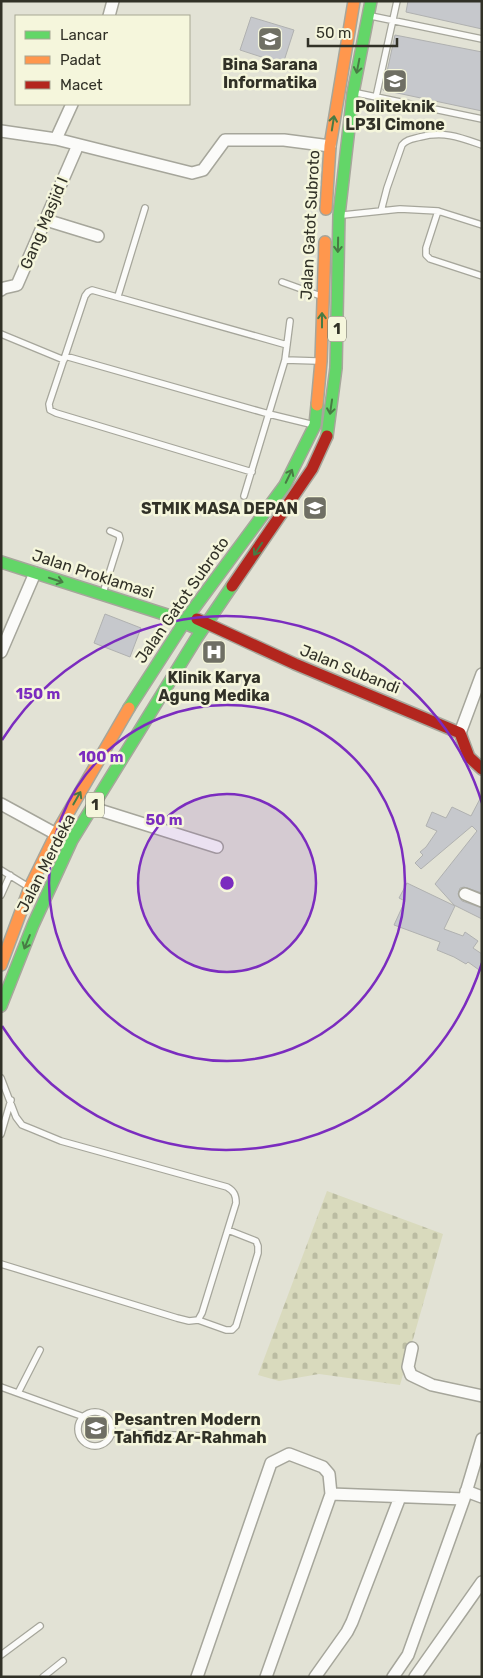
<svg xmlns="http://www.w3.org/2000/svg" width="483" height="1678" viewBox="0 0 483 1678" font-family="Rubik,sans-serif">
	<defs>
		<pattern id="cemetery-stones" width="16" height="16" patternUnits="userSpaceOnUse" patternTransform="scale(1.25)"><rect width="16" height="16" fill="#d9dabd"/><path d="M2 7V4a2 2 0 0 1 4 0v3zM10 15v-3a2 2 0 0 1 4 0v3z" fill="#bbbca2"/></pattern>
	</defs>
	<rect width="100%" height="100%" fill="#e2e2d5"/>
	<path fill="url(#cemetery-stones)" d="M327 1191 443 1234 400 1385 319 1374 279 1381 258 1375Z"/>
	<path fill="#c6c8cc" stroke="#b0b1b0" d="M408 1H482V29L406 12Z
		M251 17 294 30 283 64 240 50Z
		M395 35 482 52V111L383 90Z
		M105 614 141 628 130 657 94 643Z
		M482 795V893L464 887 460 888 458 894 462 901 482 908V919L454 905 435 884 477 831 472 826 421 869 415 863 423 855 420 852 426 847 437 831 426 826 432 812 446 818 452 807 471 816Z
		M407 883 455 906 444 929 463 936 465 932 478 941 473 948 482 954V972L468 962 466 964 454 957 437 950 440 942 394 925 405 901 399 898Z"/>
	<g fill="none" stroke-linecap="round" stroke-linejoin="round">
		<defs>
			<path id="lane" d="M371 16 482 39
				M357 93 482 119
				M376 97 397 1
				M381 211 387 188 402 145C407 139 413 139 420 137 444 131 459 137 482 145
				M343 215 400 209 438 211
				M482 225 438 211 426 248V255L430 259 482 276
				M282 282 318 295
				M118 296 145 208
				M1 334 64 360
				M65 356 269 414 310 424
				M285 360 317 361
				M252 472 56 413 50 410 49 404 85 296 88 292 92 290 287 345
				M244 496 285 360 290 321
				M103 593 120 539 119 535 110 531
				M1 870 27 886
				M1 895 10 875
				M1 1078 16 1117 22 1125 32 1129 61 1141 227 1187C234 1191 236 1195 236 1203L202 1313 198 1320 189 1321 177 1318 1 1264
				M1 1134 11 1100
				M198 1320 226 1330H232L236 1326 258 1253V1246L256 1241 228 1230
				M1 1387 84 1417
				M18 1393 40 1350
				M78 1429a17 17 0 1 1 34 0a17 17 0 1 1-34 0Z
				M113 1433 236 1437
				M1 1655 40 1626
				M43 1677 63 1661"/>
			<path id="street" d="M109 16 113 1
				M1 131 56 139 192 173 203 170 225 140H284L330 146
				M56 139 72 104
				M46 220 98 236
				M1 290 4 288 17 285 78 145
				M1 652 35 573
				M460 733 482 674
				M1 804 56 834
				M93 808 217 847
				M465 894 482 901
				M412 1348 408 1367 411 1375 432 1385 482 1396
				M466 1491 482 1497
				M331 1494 464 1499 482 1439
				M197 1677 271 1463 289 1454 323 1467 329 1474 331 1494 266 1677
				M315 1677 347 1632 352 1622 400 1497
				M393 1677 408 1655 464 1499
				M415 1677 482 1582"/>
			<path id="fast" d="M327 436 336 368 339 215 353 93 371 1
				M1 562 167 615 196 628
				M129 708 189 615 285 485 315 425 317 405
				M1 1006 33 925 72 840 196 639 232 586"/>
			<path id="slow" d="M326 209 330 146 354 1
				M317 405 321 361 325 242
				M1 965 30 887 56 834 129 708"/>
			<path id="jam" d="M232 586 312 469 327 436
				M197 619 295 664 460 733 469 757 482 769"/>
		</defs>
		<use href="#lane" stroke="#a6a69b" stroke-width="8"/>
		<use href="#street" stroke="#a6a69b" stroke-width="14"/>
		<use href="#fast" stroke="#a6a69b" stroke-width="14"/>
		<use href="#slow" stroke="#a6a69b" stroke-width="14"/>
		<use href="#jam" stroke="#a6a69b" stroke-width="14"/>
		<use href="#lane" stroke="#fbfbf9" stroke-width="5.5"/>
		<use href="#street" stroke="#fbfbf9" stroke-width="11"/>
		<use href="#fast" stroke="#63d668" stroke-width="11"/>
		<use href="#slow" stroke="#ff974d" stroke-width="11"/>
		<use href="#jam" stroke="#b3261e" stroke-width="11"/>
	</g>
	<defs><path id="oneway-shaft" d="M-6 0H5M1.5-3L5.5 0L1.5 3" fill="none" stroke-width="1.6" stroke-linecap="round" stroke-linejoin="round" transform="scale(1.25)"/></defs>
	<g stroke="#487b44">
		<use href="#oneway-shaft" transform="translate(358 66) rotate(101)"/>
		<use href="#oneway-shaft" transform="translate(333 123) rotate(-81)"/>
		<use href="#oneway-shaft" transform="translate(338 245) rotate(91)"/>
		<use href="#oneway-shaft" transform="translate(322 320) rotate(-90)"/>
		<use href="#oneway-shaft" transform="translate(331 407) rotate(98)"/>
		<use href="#oneway-shaft" transform="translate(289 476) rotate(-64)"/>
		<use href="#oneway-shaft" transform="translate(258 549) rotate(124)"/>
		<use href="#oneway-shaft" transform="translate(56 580) rotate(18)"/>
		<use href="#oneway-shaft" transform="translate(77 798) rotate(-60)"/>
		<use href="#oneway-shaft" transform="translate(27 942) rotate(112)"/>
	</g>
	<circle cx="227" cy="883" r="89" fill="#7b2cbf" fill-opacity=".12"/>
	<g fill="none" stroke="#7b2cbf" stroke-width="2.5">
		<circle cx="227" cy="883" r="89"/>
		<circle cx="227" cy="883" r="178"/>
		<path d="M482 963A267 267 0 0 1 2 1026M2 740A267 267 0 0 1 482 803"/>
	</g>
	<defs>
		<symbol id="university-square" viewBox="-11 -11 22 22"><rect x="-9" y="-9" width="18" height="18" rx="4" fill="#6f6f64" stroke="#f5f6dc"/><path d="M0-5L7-2L0 1L-7-2ZM-4 1L0 2.5L4 1V4Q0 6-4 4Z" fill="#fff"/></symbol>
		<symbol id="hospital-square" viewBox="-11 -11 22 22"><rect x="-9" y="-9" width="18" height="18" rx="4" fill="#6f6f64" stroke="#f5f6dc"/><path d="M-5-5h3v3.5h4V-5h3V5h-3V1.5h-4V5h-3Z" fill="#fff"/></symbol>
	</defs>
	<g fill-rule="evenodd">
		<use href="#university-square" x="256" y="25" width="28" height="28"/>
		<use href="#university-square" x="381" y="67" width="28" height="28"/>
		<use href="#university-square" x="301" y="494" width="28" height="28"/>
		<use href="#hospital-square" x="200" y="638" width="28" height="28"/>
		<use href="#university-square" x="82" y="1414" width="28" height="28"/>
	</g>
	<g text-anchor="middle" dominant-baseline="central" stroke-width="5" stroke-linejoin="round" paint-order="stroke">
		<g fill="#f5f6dc" stroke="#6c6c5d" stroke-width="1">
			<rect x="328" y="316.5" width="18" height="25" rx="4"/>
			<rect x="86" y="792.5" width="18" height="25" rx="4"/>
		</g>
		<g font-size="15" font-weight="bold" fill="#313127">
			<text x="337" y="329">1</text>
			<text x="95" y="805">1</text>
		</g>
		<g font-size="16" font-weight="bold" fill="#313127" stroke="#f5f6dc">
			<text x="270" y="64">Bina Sarana<tspan x="270" dy="18">Informatika</tspan></text>
			<text x="395" y="106">Politeknik<tspan x="395" dy="18">LP3I Cimone</tspan></text>
			<text x="298" y="508" text-anchor="end">STMIK MASA DEPAN</text>
			<text x="214" y="677">Klinik Karya<tspan x="214" dy="18">Agung Medika</tspan></text>
			<text x="114" y="1419" text-anchor="start">Pesantren Modern<tspan x="114" dy="18">Tahfidz Ar-Rahmah</tspan></text>
		</g>
		<g font-size="16" fill="#313127" stroke="#f5f6dc">
			<text transform="translate(44 223) rotate(-67)">Gang Masjid I</text>
			<text transform="translate(310 225) rotate(-87)">Jalan Gatot Subroto</text>
			<text transform="translate(93 574) rotate(18)">Jalan Proklamasi</text>
			<text transform="translate(182 600) rotate(-55)">Jalan Gatot Subroto</text>
			<text transform="translate(350 669) rotate(22)">Jalan Subandi</text>
			<text transform="translate(46 863) rotate(-63)">Jalan Merdeka</text>
		</g>
	</g>
	<circle cx="227" cy="883" r="8" fill="#7b2cbf" stroke="#f5f6dc" stroke-width="2.5"/>
	<g font-size="15" text-anchor="middle" font-weight="bold" fill="#7b2cbf" stroke="#f5f6dc" stroke-width="5" stroke-linejoin="round" paint-order="stroke">
		<text x="38" y="699">150 m</text>
		<text x="101" y="762">100 m</text>
		<text x="164" y="825">50 m</text>
	</g>
	<rect width="483" height="1678" fill="none" stroke="#313127" stroke-width="5"/>
	<rect x="15" y="15" width="175" height="90" fill="#f5f6dc" stroke="#a7a794"/>
	<rect x="25" y="31" width="25" height="8" fill="#63d668" stroke="#a7a794"/>
	<text x="60" y="40" font-size="15" fill="#313127">Lancar</text>
	<rect x="25" y="56" width="25" height="8" fill="#ff974d" stroke="#a7a794"/>
	<text x="60" y="65" font-size="15" fill="#313127">Padat</text>
	<rect x="25" y="81" width="25" height="8" fill="#b3261e" stroke="#a7a794"/>
	<text x="60" y="90" font-size="15" fill="#313127">Macet</text>
	<path d="M308 38v8h89v-8" fill="none" stroke="#313127" stroke-width="2.5"/>
	<text x="316" y="38" font-size="15" fill="#313127" stroke="#f5f6dc" stroke-width="4" paint-order="stroke">50 m</text>
</svg>
